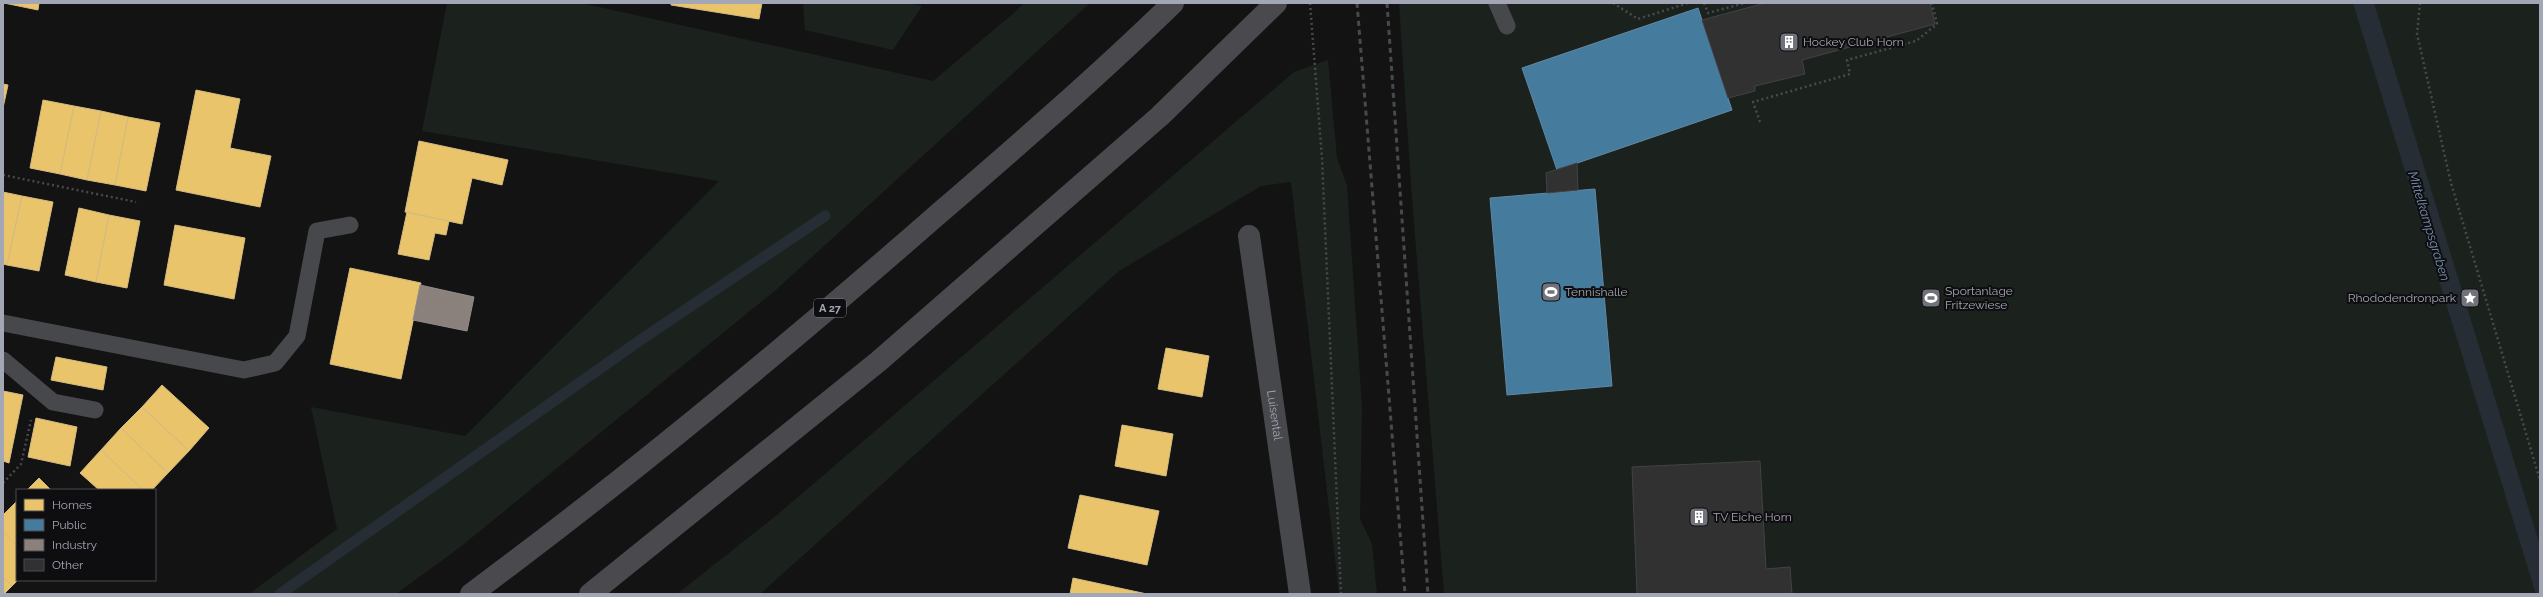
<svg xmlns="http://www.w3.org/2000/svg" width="2543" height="597" viewBox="0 0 2543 597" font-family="Raleway,sans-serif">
	<rect width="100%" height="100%" fill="#131313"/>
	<path fill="#1b221d" d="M447 3H581L933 81 1014 13 1024 3H1090L777 289 459 548 396 594H249L337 529 311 407 465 436 719 181 422 131Z
		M803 3H907L922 6 893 50 805 30Z
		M1399 3H2540V594H1444L1412 198Z
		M1328 60 1337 158 1347 186 1362 407 1360 519 1372 544 1377 594H1339L1291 182 1261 186 1119 271 760 594H677L777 515 1294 72Z"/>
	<path fill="#262d35" d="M2353 3H2374L2540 546V594H2536Z"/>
	<path fill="#e9c46a" stroke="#d4bb80" d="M4 3H39L38 10Z
		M671 3H762L759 19 671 5Z
		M3 84 8 85 3 108Z
		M196 90 240 99 230 148 271 156 260 207 176 190Z
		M43 100 74 106 60 174 30 168Z
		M74 106 101 111 87 180 60 174Z
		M101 111 128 117 115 185 87 180Z
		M128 117 160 123 146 191 115 185Z
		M419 141 508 160 502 185 472 178 462 224 405 212Z
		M3 192 22 196 7 265 3 264Z
		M22 196 53 202 39 271 7 265Z
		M79 208 109 215 96 282 65 275Z
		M407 212 449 221 446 235 435 233 429 260 398 254Z
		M109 215 140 221 127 288 96 282Z
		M175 225 245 238 234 299 164 285Z
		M350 268 421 283 401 379 330 364Z
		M1166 348 1209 356 1202 397 1158 389Z
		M56 357 107 367 103 390 51 380Z
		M162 385 209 428 189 451 142 407Z
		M3 391 23 395 9 463 3 461Z
		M142 407 189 451 168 473 121 428Z
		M36 418 77 427 70 466 28 457Z
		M1122 425 1173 434 1166 476 1115 466Z
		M121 428 168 473 152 490H143L101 450Z
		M101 450 143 490H99L80 473Z
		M39 478 51 490H27Z
		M1080 495 1159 511 1147 565 1068 548Z
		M17 501V546L3 532V515Z
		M3 532 17 546 18 580 12 586 3 577Z
		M3 577 12 586 4 594H3Z
		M1073 578 1147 594H1070Z"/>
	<path fill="#457b9d" stroke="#6188a4" d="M1698 8 1732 110 1557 170 1522 68Z
		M1595 189 1612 386 1507 395 1490 198Z"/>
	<path fill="#8a817c" stroke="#928c8d" d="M420 285 474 297 467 331 413 320Z"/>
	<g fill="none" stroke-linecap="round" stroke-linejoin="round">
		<path stroke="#262d35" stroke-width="11" d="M280 594 639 341 825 216"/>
	</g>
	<path fill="#313132" stroke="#424247" d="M1765 3H1930L1935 24 1802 60 1805 74 1755 86V91L1728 98 1702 20Z
		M1577 163 1578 190 1547 193 1546 173Z
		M1760 461 1766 569 1790 567 1792 594H1637L1632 467Z"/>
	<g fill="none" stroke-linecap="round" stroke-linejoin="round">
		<path stroke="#49494e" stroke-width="2.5" stroke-dasharray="2 3" stroke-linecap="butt" d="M1310 3 1322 158 1341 594
			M1613 3 1638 19 1688 3
			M1704 3 1708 13 1745 3
			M2420 3 2417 34 2451 183 2540 480
			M1760 122 1753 102 1850 74 1847 60 1916 41 1937 24 1932 3
			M3 175 136 202
			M3 483 21 464 31 420"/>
		<path stroke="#47484c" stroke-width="17" d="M1497 3 1507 26
			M3 323 244 370 275 363 297 336 317 231 350 225
			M3 360 53 402 95 410"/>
		<path stroke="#47484c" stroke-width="22" id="s1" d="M1249 236 1300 594"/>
		<path stroke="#4a4a4e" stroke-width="22" d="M471 594C632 475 786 347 936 216 1017 146 1097 77 1173 3
			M590 594 879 361 1160 116 1276 3"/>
		<path stroke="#47494c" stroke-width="3" stroke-dasharray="5 4" stroke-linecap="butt" d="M1357 3 1405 594
			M1387 3 1428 594"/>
	</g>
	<defs>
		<symbol id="building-square" viewBox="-11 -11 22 22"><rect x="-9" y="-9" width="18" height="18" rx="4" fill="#71737c" stroke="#0e0d0f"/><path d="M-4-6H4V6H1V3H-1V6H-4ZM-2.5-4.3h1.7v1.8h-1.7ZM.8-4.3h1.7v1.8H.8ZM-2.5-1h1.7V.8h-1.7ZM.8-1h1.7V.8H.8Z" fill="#fff"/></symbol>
		<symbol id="stadium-square" viewBox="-11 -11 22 22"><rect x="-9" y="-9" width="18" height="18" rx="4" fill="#71737c" stroke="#0e0d0f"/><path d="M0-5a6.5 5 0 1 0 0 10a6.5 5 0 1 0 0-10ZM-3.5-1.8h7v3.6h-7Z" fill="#fff"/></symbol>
		<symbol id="sight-square" viewBox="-11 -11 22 22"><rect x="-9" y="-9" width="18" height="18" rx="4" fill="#71737c" stroke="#0e0d0f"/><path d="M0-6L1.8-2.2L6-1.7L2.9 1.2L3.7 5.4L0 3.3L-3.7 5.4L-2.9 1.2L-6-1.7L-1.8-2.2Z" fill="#fff"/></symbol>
	</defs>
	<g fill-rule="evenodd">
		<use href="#building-square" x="1778" y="31" width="22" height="22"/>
		<use href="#stadium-square" x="1540" y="281" width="22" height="22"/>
		<use href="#stadium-square" x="1920" y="287" width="22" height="22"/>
		<use href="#sight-square" x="2459" y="287" width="22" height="22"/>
		<use href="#building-square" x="1688" y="506" width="22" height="22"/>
	</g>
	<g text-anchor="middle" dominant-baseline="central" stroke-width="4" stroke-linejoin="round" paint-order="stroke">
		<rect fill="#0e0d0f" stroke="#767983" stroke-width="1" x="814" y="299" width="32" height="18" rx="3"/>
		<g font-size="11" font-weight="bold" fill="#a3a7b5">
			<text x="830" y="308">A 27</text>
		</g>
		<g font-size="12" fill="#a3a7b5" stroke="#0e0d0f" text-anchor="start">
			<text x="1803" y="42">Hockey Club Horn</text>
			<text x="1945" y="291">Sportanlage<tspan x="1945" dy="14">Fritzewiese</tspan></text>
			<text x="1565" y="292">Tennishalle</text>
			<text x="2456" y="298" text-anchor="end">Rhododendronpark</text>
			<text x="1713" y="517">TV Eiche Horn</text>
		</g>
		<g font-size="12" fill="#a3a7b5" stroke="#0e0d0f">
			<text stroke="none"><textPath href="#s1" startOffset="181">Luisental</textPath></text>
		</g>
		<g font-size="13" font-style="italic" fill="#7892b2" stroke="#0e0d0f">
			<text transform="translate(2429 226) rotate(73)">Mittelkampsgraben</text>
		</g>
	</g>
	<rect width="2543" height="597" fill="none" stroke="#a3a7b5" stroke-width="8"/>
	<rect x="16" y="489" width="140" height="92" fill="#0e0d0f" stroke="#4a4b51"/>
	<rect x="24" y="499" width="20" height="12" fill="#e9c46a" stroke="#4a4b51"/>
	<text x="52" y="509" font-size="12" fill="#a3a7b5">Homes</text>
	<rect x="24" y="519" width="20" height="12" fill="#457b9d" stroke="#4a4b51"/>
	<text x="52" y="529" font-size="12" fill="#a3a7b5">Public</text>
	<rect x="24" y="539" width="20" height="12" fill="#8a817c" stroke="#4a4b51"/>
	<text x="52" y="549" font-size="12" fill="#a3a7b5">Industry</text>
	<rect x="24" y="559" width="20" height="12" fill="#313132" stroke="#4a4b51"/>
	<text x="52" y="569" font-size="12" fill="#a3a7b5">Other</text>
</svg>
